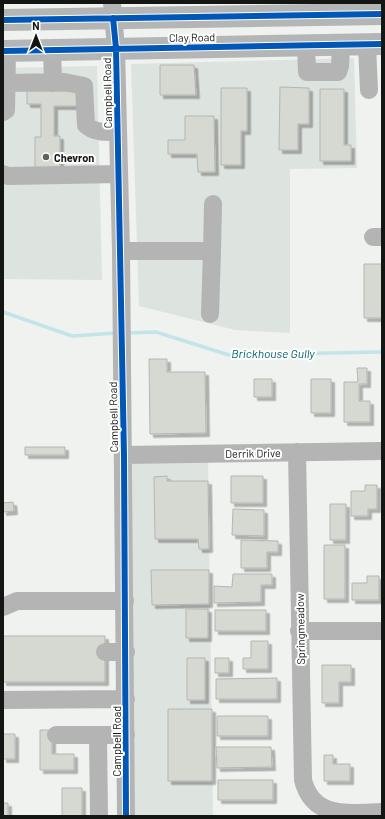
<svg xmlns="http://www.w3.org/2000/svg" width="385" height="819" viewBox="0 0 385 819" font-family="Barlow,sans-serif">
	<defs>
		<filter id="shadow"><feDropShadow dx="3.5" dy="3.5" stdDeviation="0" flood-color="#0004"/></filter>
	</defs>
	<rect width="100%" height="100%" fill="#eff2ef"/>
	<path fill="#dde3de" d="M354 58 357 168 290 169V333L235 330 139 306 131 64Z
		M97 66 102 280 3 279V68Z
		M208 460 213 816H135L130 461Z"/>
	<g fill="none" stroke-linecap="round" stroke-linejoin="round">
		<path stroke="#c4e5e8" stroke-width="3.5" d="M3 312 72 336 116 333
			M126 333 156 332 229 355 382 352"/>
	</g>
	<path fill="#d6d9d1" stroke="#b4b6b3" filter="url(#shadow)" d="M160 65H194L196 95H160Z
		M280 87 309 88V124H298V150H279Z
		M221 88H247V131H241V165H221Z
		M320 89H344V145H351V161H320Z
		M27 91H83V106H54V136H60V169H35V137H41V104H27Z
		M185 116H214L215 172H198L197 154H168V140H185Z
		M364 264H382V318H364Z
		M149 359H167V372H205L206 433 150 434Z
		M357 368H367V384H359V401H370V422H344V382H358Z
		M254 379H272V397H254Z
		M311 379H331V413H311Z
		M25 447H65V455H25Z
		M167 476V481H208L209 549H199L198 539H155L154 477Z
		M231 476H263V503H231Z
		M365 485H377V509H368V516H351V491H365Z
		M13 502 14 511 3 512V503Z
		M330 504H346V540H330Z
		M233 509 264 510V536L232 535Z
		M241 540 278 541V552H267V568H241Z
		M324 545H345V599H324Z
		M151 570H209V604L152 605Z
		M233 574H272V585H261V602L214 603V586L232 587Z
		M367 576H379V600H352V583H367Z
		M186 609H208V638H186Z
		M215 610H266V631H215Z
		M3 636H105V682H3Z
		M251 641H268V669H243V658H251Z
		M187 658H205V700H187Z
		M215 658H229V673H215Z
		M322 665H351V682H339V703H322Z
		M277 678V699H216V679Z
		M168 709H212V781H168Z
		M217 716H268V736H217Z
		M40 730H52V754H74V770H40Z
		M3 734H15V759H3Z
		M216 747H271L272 767 217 768Z
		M324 755H333V764H350V781H324Z
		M218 780H273V800H218Z
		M62 788H82V816H62Z
		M3 803H8V816H3Z"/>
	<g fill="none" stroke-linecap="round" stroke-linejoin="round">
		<path stroke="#b3b4b3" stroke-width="18" d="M112 3 116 48 121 251 126 816
			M367 45 369 90
			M306 46 307 72H338L340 66 341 45
			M52 50 53 83
			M6 83 64 82 84 86 86 125C94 133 107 132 118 132
			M3 112 6 110 7 51
			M3 174 8 176 119 174
			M373 237H382
			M121 251H212L213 204
			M210 314 212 251
			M297 452 303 780C313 819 347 813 382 812
			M124 455 382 451
			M3 607 17 601H125
			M299 631H382
			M105 652H126
			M3 700 126 699
			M56 735H126
			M98 735 99 816"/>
		<path stroke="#b4b6b5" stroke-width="22" d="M3 20 382 14
			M3 51 382 44"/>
		<defs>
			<path id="cycleway" d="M113 18 116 48 124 455 126 816
				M3 20 382 14
				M3 51 382 44"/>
		</defs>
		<use href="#cycleway" stroke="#fefffe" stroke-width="8"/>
		<use href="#cycleway" stroke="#0057b8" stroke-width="6"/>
	</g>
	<circle fill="#616361" stroke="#fefffe" stroke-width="1.5" cx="46" cy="157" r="4"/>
	<g text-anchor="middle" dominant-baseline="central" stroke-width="4" stroke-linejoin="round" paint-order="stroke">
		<g font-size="11" fill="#141614" stroke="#fefffe">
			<text transform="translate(192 37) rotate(-1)">Clay Road</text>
			<text transform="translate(107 93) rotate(-91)">Campbell Road</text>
			<text transform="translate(113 417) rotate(-91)">Campbell Road</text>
			<text transform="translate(253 453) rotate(-1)">Derrik Drive</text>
			<text transform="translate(300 629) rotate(-91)">Springmeadow</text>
			<text transform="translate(116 741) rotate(-90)">Campbell Road</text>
		</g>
		<g font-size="11" font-weight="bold" fill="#141614" stroke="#fefffe" text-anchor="start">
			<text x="54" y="157">Chevron</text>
		</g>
		<g font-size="12" font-style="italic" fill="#00636b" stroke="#fefffe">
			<text x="273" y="353">Brickhouse Gully</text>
		</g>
	</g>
	<rect width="385" height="819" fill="none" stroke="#141614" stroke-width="8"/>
	<g transform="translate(36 36)" stroke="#fefffe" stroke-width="3" paint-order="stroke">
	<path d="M0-3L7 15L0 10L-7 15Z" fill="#141614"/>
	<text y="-6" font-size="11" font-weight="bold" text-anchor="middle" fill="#141614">N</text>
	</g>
</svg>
